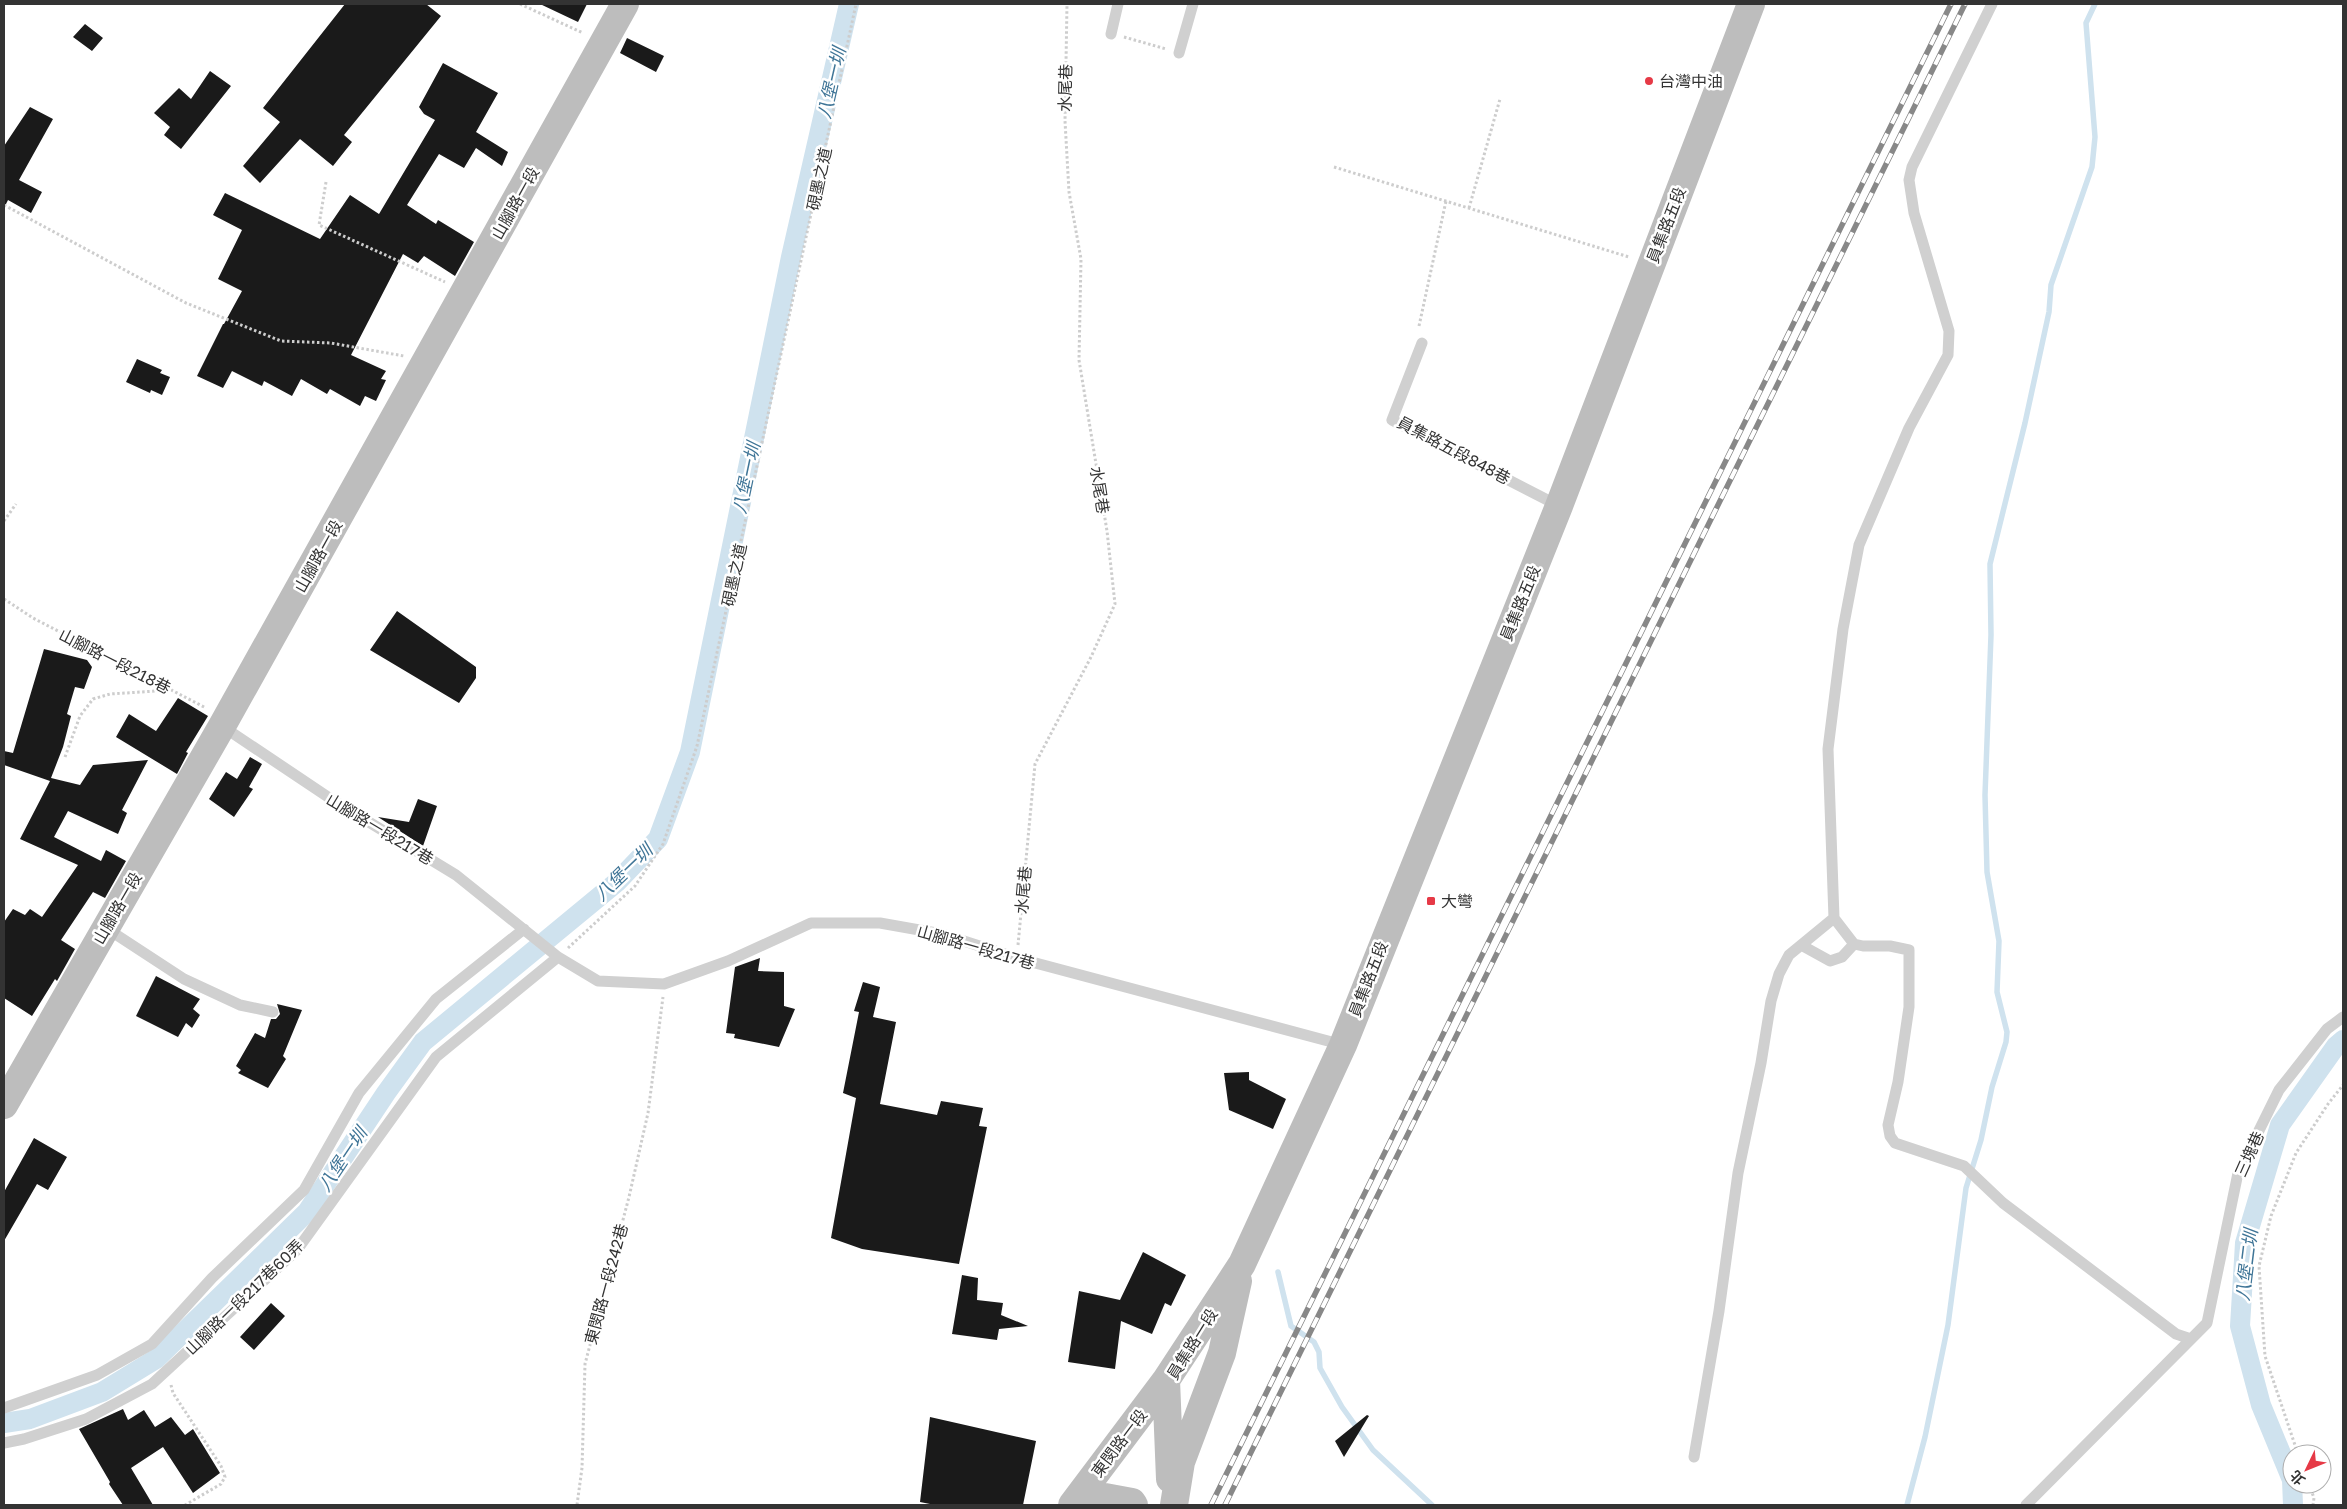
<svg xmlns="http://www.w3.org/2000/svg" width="2347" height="1509" viewBox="0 0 2347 1509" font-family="'Golos Text','Noto Sans TC',sans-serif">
	<rect width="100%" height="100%" fill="#fff"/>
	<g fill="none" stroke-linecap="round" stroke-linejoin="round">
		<path stroke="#cfe2ee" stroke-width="5.5" d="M1278 1272 1291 1326 1314 1342 1319 1352 1320 1368 1342 1407 1373 1450 1432 1505
			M1907 1505 1925 1437 1948 1325 1966 1188 1981 1140 1992 1087 2006 1042 2007 1032 1997 992 1999 941 1987 872 1985 795 1991 635 1990 564 2025 423 2049 312 2051 285 2092 167 2095 137 2086 23 2095 4"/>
		<path stroke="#cfe2ee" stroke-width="20" d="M4 1423 30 1419 102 1392 156 1359 307 1212 386 1093 423 1042 617 882 658 839 690 752 791 257 849 4
			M2293 1505 2292 1480 2261 1405 2240 1326 2245 1243 2280 1125 2336 1046 2343 1040"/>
	</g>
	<path fill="#1a1a1a" d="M345 4H426L441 16 344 135 352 142 333 166 300 139 260 183 243 166 280 122 263 108Z
		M540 4H587L578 22Z
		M85 24 103 38 92 51 73 37Z
		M627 38 664 56 656 72 620 53Z
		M443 63 498 93 476 132 508 152 502 166 476 148 464 168 439 154 407 205 436 224 438 220 474 242 455 276 424 256 418 263 403 254 351 355 386 371 381 379 386 380 376 401 365 396 360 406 330 389 327 394 301 379 292 396 264 381 262 386 232 371 223 388 197 376 223 324H224L242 291 218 279 242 230 213 215 225 193 320 239 350 195 379 214 435 120 424 114 419 107Z
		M210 71 231 86 181 149 164 135 170 127 154 113 179 88 191 99Z
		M30 107 53 119 19 180 42 192 31 213 8 200 4 208V146Z
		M137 359 162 370 160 373 170 377 162 395 151 390 150 393 126 382Z
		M397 611 476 667V678L459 703 370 650Z
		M44 649 87 660 92 667 84 689 75 687 67 714 71 716 63 747 51 778 80 785 93 765 148 760 122 810 127 813 118 834 68 811 54 837 101 861 106 850 126 861 105 898 93 892 61 940 75 949 57 981 55 979 32 1016 4 998V922L13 909 25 915 30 909 42 917 78 865 20 839 50 781 4 765V751L13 753Z
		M178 698 208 716 186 752 188 753 177 774 116 737 129 714 156 731Z
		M250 757 262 764 249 787 253 789 234 817 209 799 226 772 237 779Z
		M418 799 437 806 423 846 378 817 409 822Z
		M760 958 758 971 784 972V1006L795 1009 779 1047 734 1038 735 1034 726 1033 735 967Z
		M156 976 200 999 193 1009 200 1015 192 1028 186 1023 178 1037 136 1016Z
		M863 982 880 987 873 1017 896 1022 880 1104 937 1115 941 1101 983 1108 979 1126 987 1127 959 1264 862 1249 831 1238 856 1098 843 1093 859 1012 854 1011Z
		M277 1004 302 1010 283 1056 286 1059 268 1088 238 1073 241 1070 236 1066 255 1033 265 1038 271 1019H276L280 1014Z
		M1249 1072V1080L1286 1099 1273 1129 1229 1110 1224 1073Z
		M34 1138 67 1157 48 1190 37 1184 4 1241V1192Z
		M1143 1252 1186 1275 1171 1306 1165 1303 1152 1334 1121 1321 1115 1369 1068 1362 1079 1291 1120 1300Z
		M962 1275 978 1278 977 1300 1003 1303 1001 1315 1028 1326 999 1329 997 1340 952 1334Z
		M271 1303 285 1316 254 1350 240 1337Z
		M123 1409 128 1420 144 1410 155 1427 171 1417 185 1435 193 1429 220 1473 193 1493 163 1447 131 1468 153 1505H123L109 1484 110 1482 79 1429Z
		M1367 1415 1369 1416 1344 1457 1335 1441Z
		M930 1417 1036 1441 1023 1505H935L920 1502Z"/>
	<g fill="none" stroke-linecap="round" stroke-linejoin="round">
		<path stroke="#cdcdcd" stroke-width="3" stroke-dasharray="2.5 2.5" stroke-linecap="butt" d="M520 4 583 33
			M1124 37 1166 49
			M1334 167 1629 257
			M326 182 319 225 445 282
			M4 205 186 303 281 341 331 343 404 356
			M1469 208 1500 99
			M1419 326 1446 201
			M4 521 16 504
			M4 599 33 618 206 708
			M65 757 80 716 93 699 110 694 172 690
			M1018 945 1035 764 1091 657 1115 604 1107 531 1079 360 1081 259 1069 192 1065 121 1067 4
			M568 948 635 886 663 844 697 746 856 4
			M171 1385 173 1393 221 1466 225 1477 221 1484 185 1505
			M2298 1454 2265 1356 2259 1266 2271 1216 2296 1153 2328 1104 2343 1085
			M2309 1484 2314 1498 2313 1505
			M577 1505 582 1468 585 1364 629 1197 648 1113 663 997"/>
		<path stroke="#d0d0d0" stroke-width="11" d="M1992 4 1912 167 1909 180 1914 213 1949 331 1948 355 1909 428 1859 545 1843 629 1828 749 1834 918 1854 944 1863 946H1890L1909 950V1007L1898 1082 1888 1125 1890 1136 1895 1143 1964 1166 2003 1203 2176 1334 2191 1339
			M1111 34 1118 4
			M1179 53 1193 4
			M1422 343 1392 420 1559 506
			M222 726 331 799 456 875 558 957 598 981 664 984 728 961 811 923H880L942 934 1017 958 1343 1045
			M106 928 184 979 240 1005 273 1012
			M1801 945 1830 961 1842 957 1854 944
			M4 1408 97 1375 152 1344 212 1278 304 1190 359 1093 436 999 524 929
			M4 1443 24 1439 86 1419 152 1384 297 1250 436 1057 558 957
			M1694 1457 1719 1311 1738 1173 1761 1063 1771 1001 1779 974 1789 955 1834 918
			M2026 1505 2207 1323 2238 1173 2279 1090 2327 1029 2343 1017"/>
		<path stroke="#bdbdbd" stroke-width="28" d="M4 1105 222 726 625 4
			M1166 1380 1170 1479
			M1076 1501 1105 1497 1132 1502 1134 1505
			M1072 1505 1166 1380 1242 1264 1343 1045 1559 506 1751 4
			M1174 1505 1181 1462 1222 1353 1238 1281"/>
		<defs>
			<path id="rail" d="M1211 1505 1951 4
				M1225 1505 1965 4"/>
		</defs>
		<use href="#rail" stroke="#888" stroke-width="5.5"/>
		<use href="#rail" stroke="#fff" stroke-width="4" stroke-dasharray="11" stroke-linecap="butt"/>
	</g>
	<g fill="#e63946" stroke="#fff" stroke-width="2">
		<circle cx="1649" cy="81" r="5"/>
		<rect x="1426" y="896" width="10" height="10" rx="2.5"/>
	</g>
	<g text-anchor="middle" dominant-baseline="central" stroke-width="5" stroke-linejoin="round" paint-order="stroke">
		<g font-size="16" fill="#333" stroke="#fff" text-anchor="start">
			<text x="1659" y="81">台灣中油</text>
			<text x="1441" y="901">大彎</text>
		</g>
		<g font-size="16" fill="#333" stroke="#fff">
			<text transform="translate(1065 88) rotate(-89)">水尾巷</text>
			<text transform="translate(819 179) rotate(-78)">硯墨之道</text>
			<text transform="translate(515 203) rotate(-61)">山腳路一段</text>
			<text transform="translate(1666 225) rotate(-69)">員集路五段</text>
			<text transform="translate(1454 450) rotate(28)">員集路五段848巷</text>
			<text transform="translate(1100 490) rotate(81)">水尾巷</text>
			<text transform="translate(318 556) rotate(-61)">山腳路一段</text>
			<text transform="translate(734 575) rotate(-78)">硯墨之道</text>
			<text transform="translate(1520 603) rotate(-68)">員集路五段</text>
			<text transform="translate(115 661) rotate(27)">山腳路一段218巷</text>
			<text transform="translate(380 829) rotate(31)">山腳路一段217巷</text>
			<text transform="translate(1023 890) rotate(-85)">水尾巷</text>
			<text transform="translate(117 908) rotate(-60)">山腳路一段</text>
			<text transform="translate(976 947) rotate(16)">山腳路一段217巷</text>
			<text transform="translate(1368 979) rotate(-69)">員集路五段</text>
			<text transform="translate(2249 1154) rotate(-66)">三塊巷</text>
			<text transform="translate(606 1284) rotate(-75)">東閔路一段242巷</text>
			<text transform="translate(244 1297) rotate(-44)">山腳路一段217巷60弄</text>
			<text transform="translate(1192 1344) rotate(-58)">員集路一段</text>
			<text transform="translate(1119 1443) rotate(-53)">東閔路一段</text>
		</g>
		<g font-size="18" font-style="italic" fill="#3f7597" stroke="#fff">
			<text transform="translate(831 83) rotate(-77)">八堡一圳</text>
			<text transform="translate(746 478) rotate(-78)">八堡一圳</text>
			<text transform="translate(623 872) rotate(-44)">八堡一圳</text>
			<text transform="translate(342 1159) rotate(-56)">八堡一圳</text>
			<text transform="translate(2246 1265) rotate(-83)">八堡二圳</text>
		</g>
	</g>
	<rect width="2347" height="1509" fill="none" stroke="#333333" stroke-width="10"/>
	<g transform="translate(2307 1469) rotate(227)"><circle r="24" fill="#ffffff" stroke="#adadad"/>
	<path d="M0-4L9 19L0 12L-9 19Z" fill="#e63946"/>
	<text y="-8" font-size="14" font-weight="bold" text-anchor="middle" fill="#333333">北</text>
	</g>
</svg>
